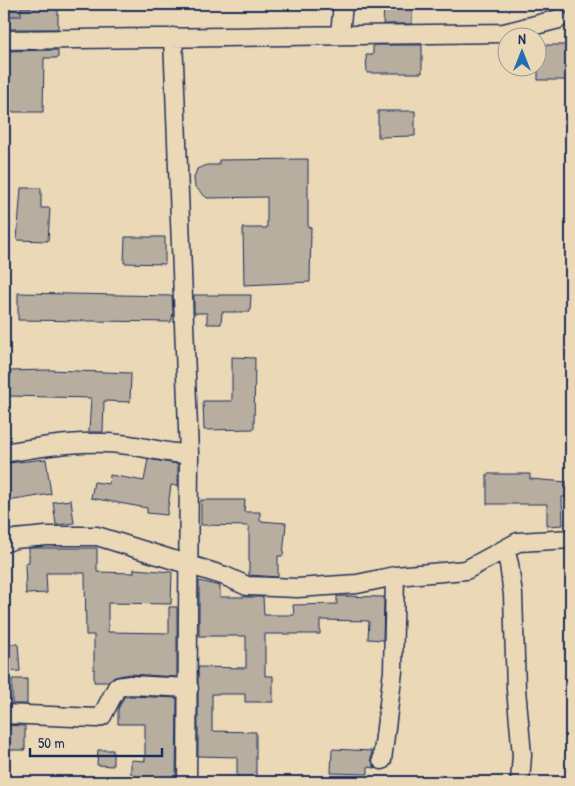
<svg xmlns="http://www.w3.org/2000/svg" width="575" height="786" viewBox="0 0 575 786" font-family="'Patrick Hand',sans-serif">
	<rect width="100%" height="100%" fill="#ebd8b6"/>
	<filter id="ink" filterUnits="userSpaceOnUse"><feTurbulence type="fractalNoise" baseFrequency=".02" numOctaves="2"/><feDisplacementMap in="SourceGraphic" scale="10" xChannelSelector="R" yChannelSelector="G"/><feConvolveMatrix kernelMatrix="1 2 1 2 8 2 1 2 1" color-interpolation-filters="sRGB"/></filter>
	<g filter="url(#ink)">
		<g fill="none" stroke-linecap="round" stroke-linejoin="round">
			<path stroke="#a49e98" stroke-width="19" d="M4 10 27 4"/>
		</g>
		<path fill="#b7aea0" stroke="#1b2f5e" d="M31 4H58V29H4V16H21V8H31Z
			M384 4H412V24H383Z
			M373 45H422V73H367L366 55H373Z
			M538 45H571V80H538Z
			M58 50V58H44L43 112H4V51Z
			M378 111H415V136L378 137Z
			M308 159V227H311L310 282 244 285 243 228H267V197L207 198 195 187 194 178 197 169 207 165H219V160Z
			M21 188H41V208H50L48 241 17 240Z
			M125 237H165V264L124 263Z
			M18 293 172 296 173 313 171 322 18 320Z
			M194 295H251L250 312H222L221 324H207V313H194Z
			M232 357 255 358 254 429 204 430 203 401H232Z
			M49 370 131 373 130 402 104 401 103 432H89L91 398 9 396 10 371Z
			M46 459 51 494 8 501 4 471 8 470V463Z
			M148 459 178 464V486L171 485 167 515 147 513V508L91 498 94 482 109 484 110 475 144 481Z
			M487 474H530V479L567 482V497H562L563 525 547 526V504H487Z
			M71 500 74 523 56 525 53 502Z
			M201 500H245L244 512H260V521L286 523 283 556H278V577L249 575V526L201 525Z
			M29 548H97V572L134 573V569L172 572 171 604 108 603V632L169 633V607H177V677L129 674 115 677 108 682H94V635H86L85 573H46L47 593 26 594 25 563 29 562Z
			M199 581 220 586V597H263L264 615H294L293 605 337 604V596L384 597 383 640 368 639 369 621 320 620V634H265V676H273V702H245V694H212V731L256 732V782H237V757L198 756V667L246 668V636H199Z
			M4 644H18L20 671 4 672Z
			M12 679H27V704H12Z
			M131 696 177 698 176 782H162V779H131V760L145 761V724H118V709L124 697Z
			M4 725 25 726V750H4Z
			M332 749 372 751 371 759 375 768 368 767V774L331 773Z
			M98 750H113V766L97 765Z"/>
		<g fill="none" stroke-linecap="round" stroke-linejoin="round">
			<defs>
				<path id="minor" d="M340 34 343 4
					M173 37 189 454 187 782
					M4 40 504 33 559 19
					M4 453C46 446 86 439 129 445 150 448 168 454 189 454
					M4 543 15 539 46 536H97L225 576 247 586 297 588 357 584 395 576 466 570 518 542 571 539
					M505 550 509 564 513 595 516 689 522 755 520 782
					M4 714 97 718 102 716 117 687 130 685 189 688
					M382 760 393 671 395 576"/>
			</defs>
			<use href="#minor" stroke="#1b2f5e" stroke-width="21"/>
			<use href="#minor" stroke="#ebd8b6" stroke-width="18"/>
		</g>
	</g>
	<rect width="575" height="786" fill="none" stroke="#ebd8b6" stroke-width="20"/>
	<rect x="10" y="10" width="555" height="766" fill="none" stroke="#1b2f5e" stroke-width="2" filter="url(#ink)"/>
	<g transform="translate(522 52)"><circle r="24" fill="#ebd8b6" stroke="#989493"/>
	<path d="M0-4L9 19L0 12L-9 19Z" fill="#1f6fb2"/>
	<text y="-8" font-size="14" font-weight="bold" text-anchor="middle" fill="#1b2f5e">N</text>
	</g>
	<path d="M30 748v8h132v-8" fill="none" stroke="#1b2f5e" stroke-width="2.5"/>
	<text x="38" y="748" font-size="15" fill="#1b2f5e" stroke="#ebd8b6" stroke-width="4" paint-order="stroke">50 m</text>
</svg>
